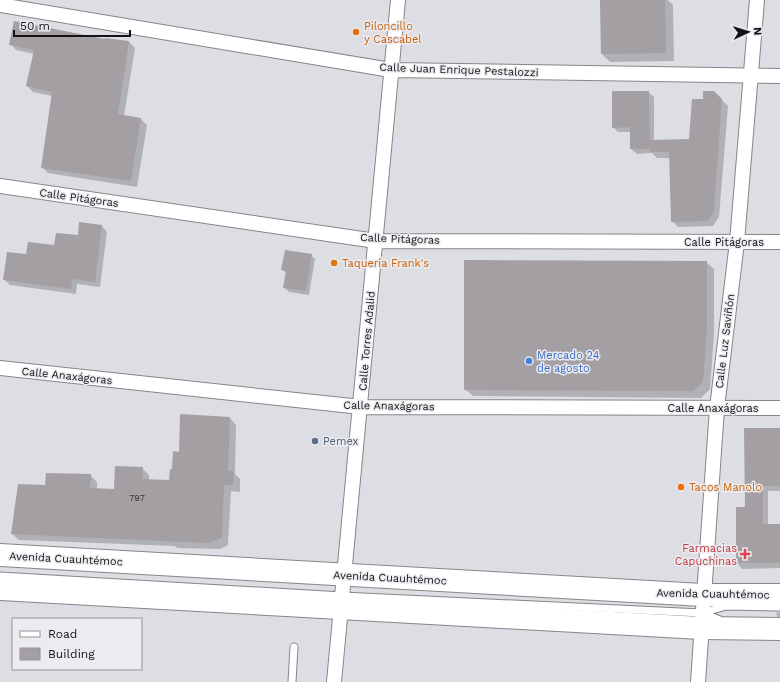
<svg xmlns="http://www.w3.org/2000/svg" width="780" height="682" viewBox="0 0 780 682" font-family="'Work Sans',sans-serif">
	<rect width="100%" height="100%" fill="#dddee3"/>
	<path fill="#0003" d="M601 0H668L673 5 674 61 610 62 602 54Z
		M106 41 129 42 135 48 124 116 141 119 147 125 137 187 48 173 42 167 52 96 33 92 27 86 34 54 16 50 11 44Z
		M648 92 654 97V141L690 140 704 100 714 92 728 106 719 217 713 226 678 227 672 221 670 158H657L652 153 637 154 631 149V132H618L613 127Z
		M102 226 107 232 100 287 77 284 76 294 10 285 4 279 27 256 55 247Z
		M311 255 315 259 309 295 289 292 285 288 287 274 283 270Z
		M706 262 714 269V334L710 389 701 398 473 396 465 389Z
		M230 418 236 425 235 474 240 479V492L231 491 228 545 220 549 177 548 175 546 19 540 12 534 46 486 90 475 97 482V489L115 490 142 468 149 475V480L170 481 180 453Z
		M780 429V491H768V525H780V568L742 569 737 563V508H746Z
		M780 612V618H778L776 613Z"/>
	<path fill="#a39fa3" d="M600 0H665L666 53 601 54Z
		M14 21 105 39V38L129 41 118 114 141 118 131 181 41 168 52 92 26 86 34 50 9 45Z
		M612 91H649L650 149H630V127L612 128Z
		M703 91H714L722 99 714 211 707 221 671 222 669 152H650V140L689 139 692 99H703Z
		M79 222 102 225 95 282 72 279 71 289 3 280 7 252 26 254 28 242 54 245 56 233 78 235Z
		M285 250 312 254 306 291 283 288 286 271 281 270Z
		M464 260 707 261V326L703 382 693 391 464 390Z
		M180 414 230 417 228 471H234L233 485H224L222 538 208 543 11 534 18 484 45 485 46 473 91 474 90 488 114 489 115 466 143 467 142 479 169 480 170 469H172L173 451 179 452Z
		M744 428H780V486H763V524H780V563H736V507H745Z"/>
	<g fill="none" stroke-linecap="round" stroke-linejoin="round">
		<defs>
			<path id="service" d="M0 576 342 596 702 613 720 620
				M702 613 726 606 780 607
				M292 682 294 647"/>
			<path id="minor" d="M0 5 391 70 780 76
				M0 186 376 241 780 242
				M0 368 361 407 780 408
				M334 682 398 0
				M698 682 717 408 737 242 757 0"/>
			<path id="primary" d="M0 555 703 595H780
				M0 589 701 628 780 629"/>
		</defs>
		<use href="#service" stroke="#85868a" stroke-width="9"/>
		<use href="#minor" stroke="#85868a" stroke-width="16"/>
		<use href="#primary" stroke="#85868a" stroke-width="24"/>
		<use href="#service" stroke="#fff" stroke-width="7"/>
		<use href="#minor" stroke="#fff" stroke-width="14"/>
		<use href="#primary" stroke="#fff" stroke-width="22"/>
	</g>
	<g fill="#e8710a" stroke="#ebebf0" stroke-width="1.5">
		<circle cx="356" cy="32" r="4"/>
		<circle cx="334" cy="263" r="4"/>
		<circle cx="681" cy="487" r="4"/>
	</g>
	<circle fill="#3f7fe0" stroke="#ebebf0" stroke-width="1.5" cx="529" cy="361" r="4"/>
	<circle fill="#5c6f8a" stroke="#ebebf0" stroke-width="1.5" cx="315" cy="441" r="4"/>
	<path fill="#e0444e" stroke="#ebebf0" stroke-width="1.5" d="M743 548h4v4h4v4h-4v4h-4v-4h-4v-4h4z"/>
	<g text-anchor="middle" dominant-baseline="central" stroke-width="3" stroke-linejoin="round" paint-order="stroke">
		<g font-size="9" fill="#373638">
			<text x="137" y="498">797</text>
		</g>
		<g font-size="11" fill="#c56008" stroke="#ebebf0" text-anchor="start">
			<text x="364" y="26">Piloncillo<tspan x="364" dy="13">y Cascabel</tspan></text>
			<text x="342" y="263">Taquería Frank's</text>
			<text x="689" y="487">Tacos Manolo</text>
		</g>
		<g font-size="11" fill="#131315" stroke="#ebebf0">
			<text transform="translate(459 70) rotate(2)">Calle Juan Enrique Pestalozzi</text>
			<text transform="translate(79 198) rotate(8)">Calle Pitágoras</text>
			<text transform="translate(400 239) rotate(2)">Calle Pitágoras</text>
			<text x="724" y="242">Calle Pitágoras</text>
			<text transform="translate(367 341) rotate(-85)">Calle Torres Adalid</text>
			<text transform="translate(725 341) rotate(-83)">Calle Luz Saviñón</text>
			<text transform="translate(67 376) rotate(6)">Calle Anaxágoras</text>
			<text transform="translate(389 406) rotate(1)">Calle Anaxágoras</text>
			<text x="713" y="408">Calle Anaxágoras</text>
			<text transform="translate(66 559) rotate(3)">Avenida Cuauhtémoc</text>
			<text transform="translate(390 578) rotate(3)">Avenida Cuauhtémoc</text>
			<text transform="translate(713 594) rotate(1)">Avenida Cuauhtémoc</text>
		</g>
		<g font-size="11" fill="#366cbe" stroke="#ebebf0" text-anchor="start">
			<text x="537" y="355">Mercado 24<tspan x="537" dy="13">de agosto</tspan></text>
		</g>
		<g font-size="11" fill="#4e5e75" stroke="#ebebf0" text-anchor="start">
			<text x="323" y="441">Pemex</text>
		</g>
		<g font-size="11" fill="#be3a42" stroke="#ebebf0" text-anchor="end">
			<text x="737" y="548">Farmacias<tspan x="737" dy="13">Capuchinas</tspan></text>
		</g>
	</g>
	<rect x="12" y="618" width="130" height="52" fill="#ebebf0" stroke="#959598"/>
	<rect x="20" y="631" width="20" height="6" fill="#ffffff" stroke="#959598"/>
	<text x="48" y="638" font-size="12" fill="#131315">Road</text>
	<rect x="20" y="648" width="20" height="12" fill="#a39fa3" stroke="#959598"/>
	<text x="48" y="658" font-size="12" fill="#131315">Building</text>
	<g transform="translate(748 32) rotate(86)" stroke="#ebebf0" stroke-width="3" paint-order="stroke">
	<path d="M0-3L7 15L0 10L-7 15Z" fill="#131315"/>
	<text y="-6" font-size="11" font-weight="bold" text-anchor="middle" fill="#131315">N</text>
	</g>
	<path d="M14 30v6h116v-6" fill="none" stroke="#131315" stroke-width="2"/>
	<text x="20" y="30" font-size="12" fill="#131315" stroke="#ebebf0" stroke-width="3" paint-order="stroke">50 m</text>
</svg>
